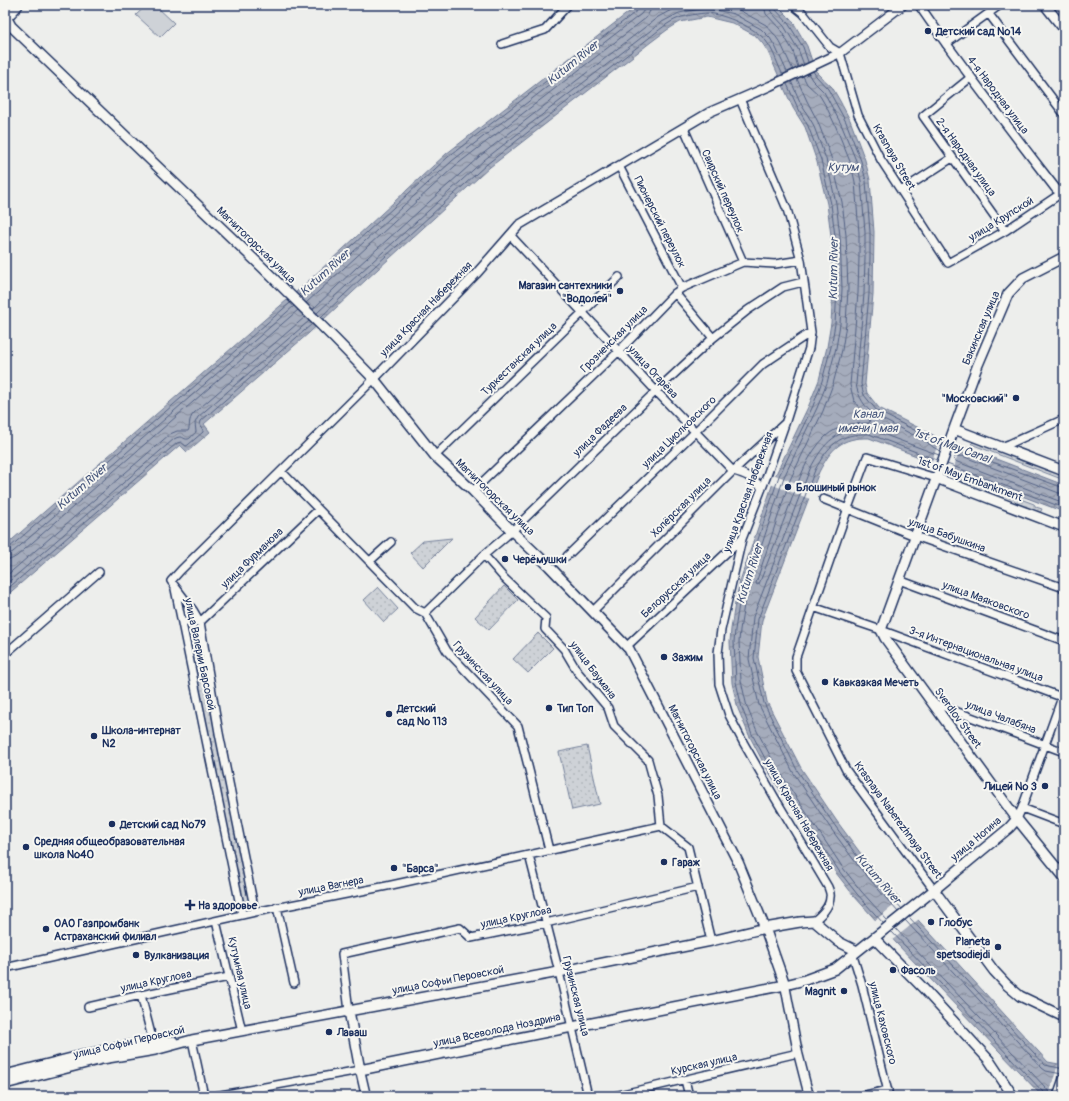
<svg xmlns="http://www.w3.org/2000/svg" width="1069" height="1101" viewBox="0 0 1069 1101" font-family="Pangolin,sans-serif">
	<defs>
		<pattern id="grass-dots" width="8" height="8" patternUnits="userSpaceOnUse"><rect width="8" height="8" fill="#ced2d7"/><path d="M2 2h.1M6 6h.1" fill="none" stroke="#b0b5bb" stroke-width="1.8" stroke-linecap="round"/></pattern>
		<pattern id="water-waves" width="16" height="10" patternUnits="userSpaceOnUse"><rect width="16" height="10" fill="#a5acbc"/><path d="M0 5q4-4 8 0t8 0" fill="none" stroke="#868c9c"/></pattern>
	</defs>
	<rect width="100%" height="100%" fill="#edeeec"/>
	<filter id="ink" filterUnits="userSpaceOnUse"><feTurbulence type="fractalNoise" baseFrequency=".025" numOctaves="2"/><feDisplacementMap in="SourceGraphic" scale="8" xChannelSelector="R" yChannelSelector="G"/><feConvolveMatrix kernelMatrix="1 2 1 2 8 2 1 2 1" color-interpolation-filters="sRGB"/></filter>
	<g filter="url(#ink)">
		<path fill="url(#grass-dots)" stroke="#74809a" d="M973 442H979L1064 474V480L971 444Z
			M962 477 1034 504 1036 507 1042 509 1040 513 960 483Z
			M452 538 423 567 410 553 423 541Z
			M504 586 518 600 489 630 475 617Z
			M378 587 398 609 384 622 364 600Z
			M193 622 249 902 242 903 185 624Z
			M538 633 553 648 528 673 513 659Z
			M587 746 600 804 572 810 559 752Z"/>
		<path fill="#ced2d7" stroke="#74809a" d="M147 5H155L174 23 160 37 136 15Z"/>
		<path fill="url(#water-waves)" stroke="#6e7a96" d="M638 5H777L792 20 807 46 811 58 818 74 832 87 840 101 850 120 865 160 870 180 874 232 873 294 865 384 867 393 879 408 933 435 938 439 955 448 962 446 1064 485V512L869 438C841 437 831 449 819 472L762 620 758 657 767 702 801 768 836 820 867 862 898 898 1048 1062 1064 1065V1096H1042L897 944 854 896 836 873 780 790 764 764 749 735 738 709 732 683 730 642 731 629 735 603 740 581 776 474 809 405 819 380 827 347 831 323 833 290 831 236 827 204 817 162 805 127 793 108 768 52 763 44 756 36 732 23 707 17 680 22 667 30 651 42 490 167 367 279 309 333 204 424 210 432 187 452 180 445 5 597V546L303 286 446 154Z"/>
		<path fill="#edeeec" d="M940 438 955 446 962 444 952 472 931 464Z
			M773 474 814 490 810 499 770 484Z
			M902 899 919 919 891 941 873 922Z
			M1059 1062 1064 1063V1096H1048Z"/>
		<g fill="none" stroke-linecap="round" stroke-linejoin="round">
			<path stroke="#526184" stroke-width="1" d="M721 5 739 10 766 25 774 34 781 44 793 70
				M764 5 766 14 780 29 793 51 798 67
				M770 5 771 12 784 26 798 49 804 65
				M775 5V9L788 23 803 47 808 62
				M813 71 816 76 828 89 846 122 861 161 866 181 870 232V257L869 294 861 384 864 395 877 411 930 438 935 443 942 446
				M808 73 812 80 824 92 841 124 857 163 861 181 865 232V257L864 294 856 384C858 397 865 407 874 415L927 442 933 447 940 451
				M797 79 807 101 818 122 831 157 842 202 846 235 848 289 846 324 842 350 833 384 823 411 790 480 756 583 757 585 759 584C770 557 780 530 790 504 799 480 807 454 826 436 837 426 853 423 869 423L870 421 854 401 850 385 858 293 859 257V233L855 182 851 164 836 127 827 108 820 96 807 84 803 76
				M791 81 801 104 813 124 826 159 836 203 840 236 842 289 840 324 836 348 827 383 817 408 784 477 749 584 744 605 740 630 739 642 741 681 747 707 757 731 772 759 788 785 843 868 861 891 887 920
				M787 84 797 106 808 126 821 160 831 204 835 236 837 290 835 324 831 347 822 381 813 406 779 476 744 582 739 604 735 630 734 642 736 682 742 708 752 734 767 762 784 788 839 871 857 894 883 923
				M299 295 448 157 638 10 639 5
				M302 299 452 161 641 14 644 10 645 5
				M306 303 455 166 646 18 650 11 651 5
				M313 309 357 267 480 156 658 17 675 8 689 5
				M317 313 361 272 484 160 646 34 662 22 679 13 706 8 734 14 761 29 770 38 776 48 787 72
				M321 317 364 276 487 164 649 38C658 31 668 22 679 18 684 16 701 13 707 13 724 14 756 28 766 41 774 51 777 64 783 75
				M952 451 956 452 962 451 1064 488
				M947 464 1064 508
				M1064 493H1059L962 456 955 457 953 459 955 461 1064 503
				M5 549 9 548 290 303
				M5 554H9L13 552 294 306
				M5 560 12 559 17 556 298 310
				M5 577 170 434 177 431H188C191 426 187 421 194 413L305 317
				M5 585 174 439C183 434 183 440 188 439 190 439 195 433 196 432L195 423 198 417 309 321
				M5 591 177 443 181 442 186 446 188 445 203 432V430L200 425 201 421 312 324
				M902 909 863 864 833 823 797 770 764 703 754 658 758 619 815 470C828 446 839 433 869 434L937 460
				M898 912 859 867 829 826 793 772 759 705 749 659 753 617 810 469C824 442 837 428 869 429L939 455
				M909 917 1045 1065 1064 1069
				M905 920 1042 1068 1046 1071 1062 1074
				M895 928 1046 1088 1049 1092V1096
				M891 931 1043 1092 1044 1096"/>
			<defs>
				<path id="minor" d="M793 5 803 13 830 47 840 53 858 115 881 160 948 263 1005 231 1063 192
					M989 14 1064 114
					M502 44 545 30 568 5
					M946 44 1000 5
					M970 78 923 116 1005 231
					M740 99 787 209 801 260 811 332 809 348 786 421 766 478 742 539 721 630 718 653 719 684 729 715 743 742 775 798 828 887C829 890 831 894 830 897 830 907 821 915 814 921
					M684 128 743 262
					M619 166 682 288
					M901 191 952 158
					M510 235 656 391 733 471
					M675 293 713 338
					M1001 447 1009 444 1064 419
					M435 456 619 277
					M281 471 415 608 425 613 447 651 518 726 549 850
					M733 471C746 474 753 478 762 488
					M473 491 619 351 675 293 682 288 743 262 775 264 801 260
					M823 499 915 536 1064 588
					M484 555 504 578 546 618 545 629 564 649 577 671 608 708 614 726 648 760 658 796 661 826 688 847 711 941
					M567 556 695 432 763 364 811 332
					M370 561 391 542
					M899 580 1064 641
					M175 589 242 915
					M813 607 881 630 1064 698
					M593 611 733 471 785 423
					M425 613 484 555 512 531 656 391 713 338 748 310 783 287 803 282
					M182 621 200 622 318 510
					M626 647 741 539
					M5 654 99 572
					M931 702 1064 752
					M1022 808 1064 824
					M1017 819 1022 808 1064 692
					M529 855 559 972 588 1096
					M934 890 846 770 796 671V657L848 508 867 457 936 478
					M277 907 294 983
					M255 912 219 733 200 622 193 610 171 581 181 570 374 379
					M216 921 241 1027V1031
					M853 956 862 985 889 1096
					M5 968 255 912 387 886 661 826
					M141 995 153 1042
					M88 1007 141 995 229 977
					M349 1011 342 954 460 928 471 938 546 923 698 887
					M192 1040 204 1096
					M685 1080 689 1096
					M215 1096 360 1070
					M614 1096 798 1053
					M861 1096 888 1090"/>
				<path id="tertiary" d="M919 5C962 68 1009 128 1056 189L1063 192 1064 194
					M374 379 476 274 519 225 710 112 770 86 840 53 903 5
					M785 985 798 1053 809 1096
					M360 1070 366 1096"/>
				<path id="secondary" d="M1045 5 1064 29
					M6 17 11 26 262 267 334 338 374 379 435 456 473 491 512 531 549 566 629 649 738 862 765 928 785 985
					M1064 257 1023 278 1008 294 977 367 955 426 939 471 881 630 885 638 1017 819 1064 877
					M954 429 1064 471
					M936 478 1064 527
					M934 890 994 971 1007 985 1020 996 1064 1017
					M874 938 922 987 989 1060 1013 1096
					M349 1011 360 1070 572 1027 785 985 805 980 835 969 934 890 1009 828 1017 819
					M5 1075C59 1062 117 1043 173 1041
					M5 1084 102 1059 155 1050 192 1040 559 972 711 941 765 928 800 922 814 921 839 942 857 951
					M1058 1096 1064 1079"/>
				<path id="primary" d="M5 18 17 5"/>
			</defs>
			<use href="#minor" stroke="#1b2f5e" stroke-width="10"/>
			<use href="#tertiary" stroke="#1b2f5e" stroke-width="11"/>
			<use href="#secondary" stroke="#1b2f5e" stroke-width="12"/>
			<use href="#primary" stroke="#1b2f5e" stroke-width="14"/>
			<use href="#minor" stroke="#f6f6f2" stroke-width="7"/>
			<use href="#tertiary" stroke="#f6f6f2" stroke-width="8"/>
			<use href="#secondary" stroke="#f6f6f2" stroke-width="9"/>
			<use href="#primary" stroke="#f6f6f2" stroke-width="11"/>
		</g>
	</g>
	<g fill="#1b2f5e" stroke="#f6f6f2" stroke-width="1.5">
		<circle cx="928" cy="31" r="4"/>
		<circle cx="620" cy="291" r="4"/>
		<circle cx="1016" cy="398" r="4"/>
		<circle cx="788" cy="487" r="4"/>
		<circle cx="505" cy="559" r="4"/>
		<circle cx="664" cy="657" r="4"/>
		<circle cx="825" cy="682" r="4"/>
		<circle cx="549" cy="708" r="4"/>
		<circle cx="389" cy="714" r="4"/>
		<circle cx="94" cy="736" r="4"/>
		<circle cx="1045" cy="786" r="4"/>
		<circle cx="112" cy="824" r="4"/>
		<circle cx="26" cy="847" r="4"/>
		<circle cx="664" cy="862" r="4"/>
		<circle cx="394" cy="868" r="4"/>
		<path d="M188 899h4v4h4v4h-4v4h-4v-4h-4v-4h4z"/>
		<circle cx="931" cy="922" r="4"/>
		<circle cx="46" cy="929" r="4"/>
		<circle cx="998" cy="947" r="4"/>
		<circle cx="136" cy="955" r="4"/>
		<circle cx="893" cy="970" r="4"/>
		<circle cx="844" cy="991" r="4"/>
		<circle cx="329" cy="1032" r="4"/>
	</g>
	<g text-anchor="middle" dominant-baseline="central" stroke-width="4" stroke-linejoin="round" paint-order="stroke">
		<g font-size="11" font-weight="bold" fill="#1b2f5e" stroke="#f6f6f2" text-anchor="start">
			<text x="936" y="31">Детский сад №14</text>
			<text x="612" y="285" text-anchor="end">Магазин сантехники<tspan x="612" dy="13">"Водолей"</tspan></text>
			<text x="1008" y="398" text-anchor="end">"Московский"</text>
			<text x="796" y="487">Блошиный рынок</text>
			<text x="513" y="559">Черёмушки</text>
			<text x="672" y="657">Зажим</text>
			<text x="833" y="682">Кавказкая Мечеть</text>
			<text x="397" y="708">Детский<tspan x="397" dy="13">сад № 113</tspan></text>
			<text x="557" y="708">Тип Топ</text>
			<text x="102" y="730">Школа-интернат<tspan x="102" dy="13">N2</tspan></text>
			<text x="1037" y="786" text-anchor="end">Лицей № 3</text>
			<text x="120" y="824">Детский сад №79</text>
			<text x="34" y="841">Средняя общеобразовательная<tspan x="34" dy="13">школа №40</tspan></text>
			<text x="672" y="862">Гараж</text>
			<text x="402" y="868">"Барса"</text>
			<text x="198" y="905">На здоровье</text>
			<text x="939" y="922">Глобус</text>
			<text x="54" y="923">ОАО Газпромбанк<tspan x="54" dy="13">Астраханский филиал</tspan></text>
			<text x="990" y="941" text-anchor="end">Planeta<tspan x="990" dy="13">spetsodiejdi</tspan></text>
			<text x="144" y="955">Вулканизация</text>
			<text x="901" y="970">Фасоль</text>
			<text x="836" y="991" text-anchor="end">Magnit</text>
			<text x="337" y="1032">Лаваш</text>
		</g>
		<g font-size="11" fill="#1b2f5e" stroke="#f6f6f2">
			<text transform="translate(998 95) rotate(53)">4-я Народная улица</text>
			<text transform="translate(894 157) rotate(60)">Krasnaya Street</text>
			<text transform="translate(966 157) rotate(54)">2-я Народная улица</text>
			<text transform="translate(723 191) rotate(66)">Свирский переулок</text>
			<text transform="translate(1001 219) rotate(-32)">улица Крупской</text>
			<text transform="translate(660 222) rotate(63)">Пионерский переулок</text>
			<text transform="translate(256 245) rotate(44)">Магнитогорская улица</text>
			<text transform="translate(426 309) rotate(-46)">улица Красная Набережная</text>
			<text transform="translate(981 328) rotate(-67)">Бакинская улица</text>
			<text transform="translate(614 339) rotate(-45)">Грозненская улица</text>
			<text transform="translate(519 359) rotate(-44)">Туркестанская улица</text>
			<text transform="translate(653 372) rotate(47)">улица Огарёва</text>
			<text transform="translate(600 430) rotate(-44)">улица Фадеева</text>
			<text transform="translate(679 432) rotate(-44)">улица Циолковского</text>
			<text transform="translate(970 479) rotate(20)">1st of May Embankment</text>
			<text transform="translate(748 492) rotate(-70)">улица Красная Набережная</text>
			<text transform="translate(495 497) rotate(44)">Магнитогорская улица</text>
			<text transform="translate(681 507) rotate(-45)">Хопёрская улица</text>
			<text transform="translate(947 535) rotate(20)">улица Бабушкина</text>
			<text transform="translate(252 558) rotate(-44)">улица Фурманова</text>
			<text transform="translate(676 585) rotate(-43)">Белорусская улица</text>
			<text transform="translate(986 600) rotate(20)">улица Маяковского</text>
			<text transform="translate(200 654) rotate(78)">улица Валерии Барсовой</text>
			<text transform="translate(976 654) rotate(20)">3-я Интернациональная улица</text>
			<text transform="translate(593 670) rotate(53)">улица Баумана</text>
			<text transform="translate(483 673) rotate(47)">Грузинская улица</text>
			<text transform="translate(1001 717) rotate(21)">улица Чалабяна</text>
			<text transform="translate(958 718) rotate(54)">Sverdlov Street</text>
			<text transform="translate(695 752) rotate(63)">Магнитогорская улица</text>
			<text transform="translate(799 815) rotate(60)">улица Красная Набережная</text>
			<text transform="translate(898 820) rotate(54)">Krasnaya Naberezhnaya Street</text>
			<text transform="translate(976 839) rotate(-40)">улица Ногина</text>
			<text transform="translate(331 886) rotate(-11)">улица Вагнера</text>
			<text transform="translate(516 917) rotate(-12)">улица Круглова</text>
			<text transform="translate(240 973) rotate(77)">Кутумная улица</text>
			<text transform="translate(448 980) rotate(-11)">улица Софьи Перовской</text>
			<text transform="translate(156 981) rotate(-12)">улица Круглова</text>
			<text transform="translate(576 996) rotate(76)">Грузинская улица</text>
			<text transform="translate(883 1023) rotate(76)">улица Каховского</text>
			<text transform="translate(497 1030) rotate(-12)">улица Всеволода Ноздрина</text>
			<text transform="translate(129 1042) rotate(-13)">улица Софьи Перовской</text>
			<text transform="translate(704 1064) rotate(-13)">Курская улица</text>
		</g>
		<g font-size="12" font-style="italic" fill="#44547a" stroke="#f6f6f2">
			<text transform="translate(573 63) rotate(-39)">Kutum River</text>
			<text x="843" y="167">Кутум</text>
			<text transform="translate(834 269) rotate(-89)">Kutum River</text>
			<text transform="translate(325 273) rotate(-42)">Kutum River</text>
			<text x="868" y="414">Канал<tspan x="868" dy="14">имени 1 мая</tspan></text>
			<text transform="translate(952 446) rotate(20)">1st of May Canal</text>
			<text transform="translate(82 487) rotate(-41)">Kutum River</text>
			<text transform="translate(750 574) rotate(-72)">Kutum River</text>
			<text transform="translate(878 879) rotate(49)">Kutum River</text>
		</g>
	</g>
	<rect width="1069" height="1101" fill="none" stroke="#f6f6f2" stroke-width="20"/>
	<rect x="10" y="10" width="1049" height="1081" fill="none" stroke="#1b2f5e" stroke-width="1.5" filter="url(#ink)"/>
</svg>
